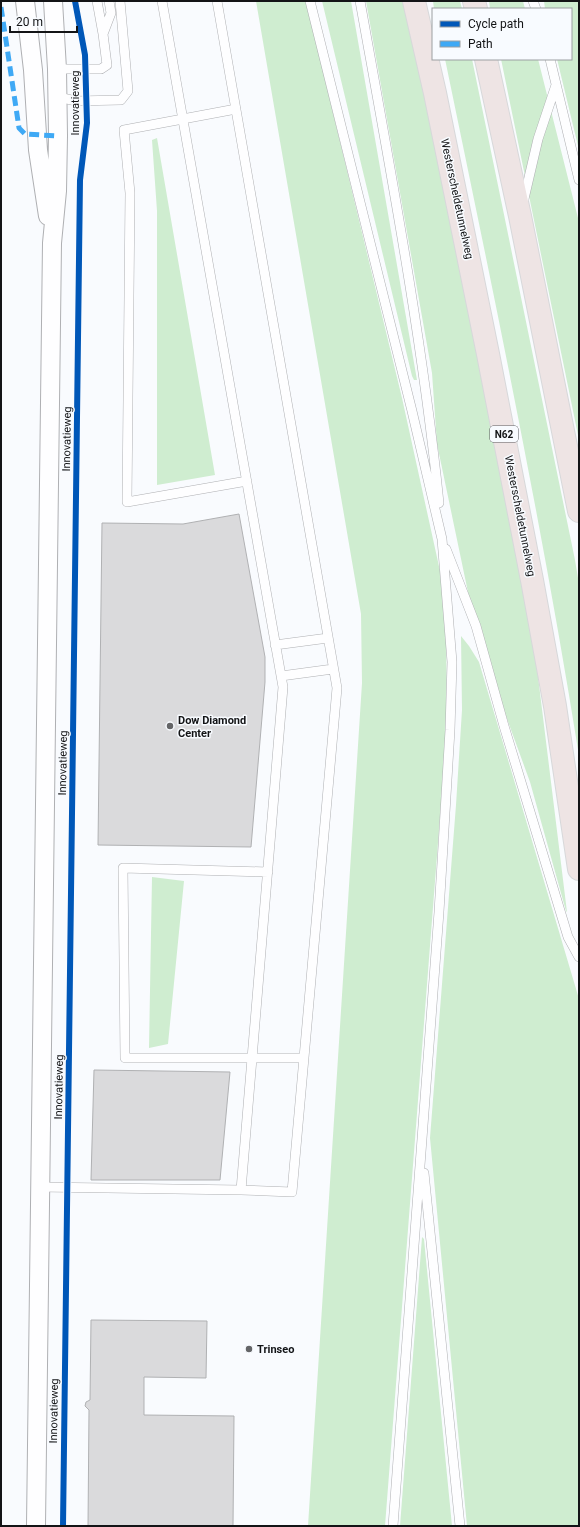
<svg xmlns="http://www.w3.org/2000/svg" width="580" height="1527" viewBox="0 0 580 1527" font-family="Roboto,sans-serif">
	<rect width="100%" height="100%" fill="#f9fbfe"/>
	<path fill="#cfedd0" d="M256 1H306L402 398 442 580 446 638 447 710 441 804 385 1526H308L362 683 361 614Z
		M322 1H351L417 380H414L412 376Z
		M366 1H406L451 212 533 636 567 912 566 911 530 782 502 705 469 597 437 444 432 373Z
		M433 1H460L462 9H434Z
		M489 1H523L525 9H490Z
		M544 1H579V150L557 59H571V9H545Z
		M445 59H472L575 560 579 584V756C542 523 493 291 445 59Z
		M501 59H538L579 222V440Z
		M157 138 215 475 157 485V211L152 140Z
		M461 636 469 646 479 662 579 999V1526H467L430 1138 456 805 462 710Z
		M152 877 184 881 168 1044 149 1048Z
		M422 1237 424 1239 452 1526H400Z"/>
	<path fill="#dadadc" stroke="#b0b1b3" d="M239 514 265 657V682L251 847 98 845 102 523 183 524Z
		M94 1070 230 1072 220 1180H91Z
		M91 1320 207 1321 206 1378 144 1377V1415L234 1416 233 1526H88L89 1410 85 1406 86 1402 90 1400Z"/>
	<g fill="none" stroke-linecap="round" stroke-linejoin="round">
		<defs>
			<path id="service" d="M162 1 283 687 241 1190
				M310 1 412 411 442 539 452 662 450 730 439 912 393 1526
				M360 1C390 168 422 335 439 503
				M533 1 536 9
				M103 34 111 13 109 1
				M550 59 579 180
				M57 69H101L107 65 103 34 97 1
				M58 97 76 101 121 100 128 91 120 1
				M236 109 124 130 130 193 127 502 247 481
				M523 203 538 139 556 85
				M446 549 476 626 504 726 568 937 579 957
				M275 645 328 638
				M281 676 333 669
				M268 872 123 868 125 1058H304
				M424 1173 460 1526
				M40 1187 241 1190 292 1192 337 688 217 1"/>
			<path id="minor" d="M25 1 33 70 38 150 48 216
				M36 1526 52 243 57 191 58 136 57 69 53 1"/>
			<path id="trunk" d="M414 1 435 93 488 354 532 580 555 706 579 869
				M474 1 476 9
				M486 59 520 216 579 511"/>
		</defs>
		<use href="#service" stroke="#afb0b3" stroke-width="10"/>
		<use href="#minor" stroke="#afb0b3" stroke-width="20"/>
		<use href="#trunk" stroke="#d7d8da" stroke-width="24"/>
		<use href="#service" stroke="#fefeff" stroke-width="9"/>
		<use href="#minor" stroke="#fefeff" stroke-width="18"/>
		<use href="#trunk" stroke="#eee4e4" stroke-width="22"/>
		<path stroke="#3fa9f5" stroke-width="5" stroke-dasharray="10 5" stroke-linecap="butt" d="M1 7 19 128 25 134 58 136"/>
		<defs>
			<path id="cycleway" d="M63 1526 80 180 87 123 85 55 75 1"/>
		</defs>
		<use href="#cycleway" stroke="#f8fbff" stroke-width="8"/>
		<use href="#cycleway" stroke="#0057b8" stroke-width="6"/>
	</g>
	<g fill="#646567" stroke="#f8fbff" stroke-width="1.5">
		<circle cx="170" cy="726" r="4"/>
		<circle cx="249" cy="1349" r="4"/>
	</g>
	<g text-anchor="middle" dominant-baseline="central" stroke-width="3" stroke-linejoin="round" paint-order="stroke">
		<rect fill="#f8fbff" stroke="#58595c" stroke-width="1" x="490" y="426" width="28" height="16" rx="3"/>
		<g font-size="10" font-weight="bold" fill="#131416">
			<text x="504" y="434">N62</text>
		</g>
		<g font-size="11" fill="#131416" stroke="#f8fbff">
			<text transform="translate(75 103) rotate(-90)">Innovatieweg</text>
			<text transform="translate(457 199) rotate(78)">Westerscheldetunnelweg</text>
			<text transform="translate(67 439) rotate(-89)">Innovatieweg</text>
			<text transform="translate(520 516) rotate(79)">Westerscheldetunnelweg</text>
			<text transform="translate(63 763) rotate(-89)">Innovatieweg</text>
			<text transform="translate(59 1087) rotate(-89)">Innovatieweg</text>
			<text transform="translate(54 1411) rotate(-89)">Innovatieweg</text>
		</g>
		<g font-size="11" font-weight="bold" fill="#131416" stroke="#f8fbff" text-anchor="start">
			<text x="178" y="720">Dow Diamond<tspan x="178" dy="13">Center</tspan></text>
			<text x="257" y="1349">Trinseo</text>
		</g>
	</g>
	<rect width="580" height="1527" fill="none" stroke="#131416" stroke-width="4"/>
	<rect x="432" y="8" width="140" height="52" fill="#f8fbff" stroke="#9c9fa2"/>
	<rect x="440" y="21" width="20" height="6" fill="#0057b8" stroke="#9c9fa2"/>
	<text x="468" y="28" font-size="12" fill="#131416">Cycle path</text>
	<rect x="440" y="41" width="20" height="6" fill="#3fa9f5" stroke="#9c9fa2"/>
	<text x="468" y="48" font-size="12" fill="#131416">Path</text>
	<path d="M10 26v6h67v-6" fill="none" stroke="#131416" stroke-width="2"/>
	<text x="16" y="26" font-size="12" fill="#131416" stroke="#f8fbff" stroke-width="3" paint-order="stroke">20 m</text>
</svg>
